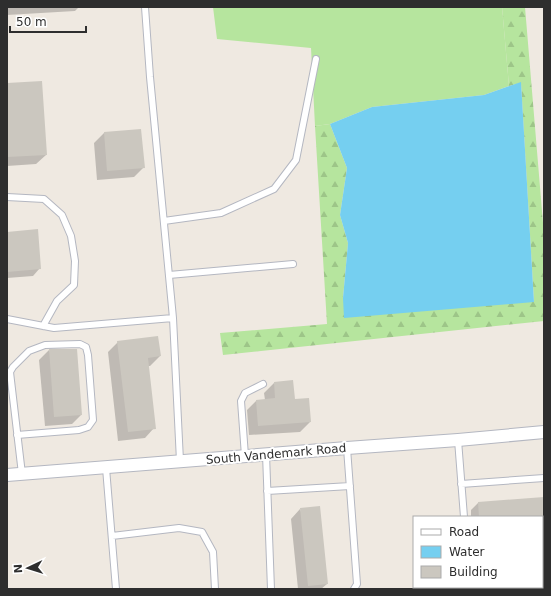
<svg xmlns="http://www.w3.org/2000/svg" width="551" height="596" viewBox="0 0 551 596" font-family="'DejaVu Sans',sans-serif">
	<defs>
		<pattern id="forest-firs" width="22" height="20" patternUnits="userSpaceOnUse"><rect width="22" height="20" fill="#b6e59e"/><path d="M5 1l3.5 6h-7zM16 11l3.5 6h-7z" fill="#9dc588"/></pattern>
	</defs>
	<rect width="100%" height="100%" fill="#efe9e1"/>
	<path fill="#b6e59e" d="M213 7H502L509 86 484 95 372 107 330 124 315 126 311 48 217 39Z"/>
	<path fill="url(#forest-firs)" d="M502 7H525L544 235V321L223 355 220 333 327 324 315 126 330 124 347 168 340 215 348 243 343 298 534 302 521 83 509 86Z"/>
	<path fill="#75cff0" d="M521 82 534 302 344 318 343 298 348 243 340 215 347 168 330 124 372 107 484 95Z"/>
	<path fill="#0003" d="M7 7H79L75 11 7 15Z
		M7 84 46 155 36 164 7 166Z
		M140 130 144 167 134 177 97 180 94 143 104 133Z
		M7 233 40 268 33 276 7 278Z
		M118 342 160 356 150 366H147L154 428 145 438 118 441 108 352Z
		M49 350 81 415 72 424 45 426 39 360Z
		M274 383 294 400 310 422 300 432 249 435 247 410 257 400H265L264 393Z
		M544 498V589H477V587H542V517H471V510L478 503Z
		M300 509 327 584 321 589H298L291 519Z"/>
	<path fill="#cbc7bf" d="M42 81 47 155 7 157V83Z
		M141 129 145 168 107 171 104 132Z
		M38 229 41 269 7 272V232Z
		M158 336 161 356 148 358 156 429 128 432 117 341Z
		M49 349H77L82 415 54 417Z
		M293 380 295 399 309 398 311 422 258 426 256 400 275 398 274 382Z
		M544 497V517H479L478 502Z
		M320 506 328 584 308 586 300 508Z"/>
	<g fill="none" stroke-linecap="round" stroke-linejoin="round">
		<defs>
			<path id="service" d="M145 7 150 77 173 318
				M7 197 44 199 62 215 71 236 75 261 74 285 57 301 43 326
				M164 221 221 213 274 189 296 160 316 59
				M169 275 293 264
				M7 319 54 328 173 318 180 461
				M17 435 79 430 88 427 93 420 88 355 86 347 80 344 45 345 29 351 13 367 10 372 22 474
				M458 440 464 517
				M347 448 357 584 354 589
				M266 454 271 589
				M245 456 241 401 245 393 263 384
				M106 468 116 589
				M461 484 544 478
				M267 491 350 486
				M112 536 179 528 202 532 213 552 215 589
				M469 587 470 589"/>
			<path id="minor" d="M7 475 347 448 458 440 544 432"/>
		</defs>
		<use href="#service" stroke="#b4b7c1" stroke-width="8"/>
		<use href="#minor" stroke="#b4b7c1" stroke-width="14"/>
		<use href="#service" stroke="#fff" stroke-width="6"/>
		<use href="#minor" stroke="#fff" stroke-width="12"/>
	</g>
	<g text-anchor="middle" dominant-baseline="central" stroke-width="4" stroke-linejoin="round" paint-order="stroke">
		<g font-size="12" fill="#2e2e2e" stroke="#fff">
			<text transform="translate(276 454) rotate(-5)">South Vandemark Road</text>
		</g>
	</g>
	<rect width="551" height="596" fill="none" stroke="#2e2e2e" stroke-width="16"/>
	<rect x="413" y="516" width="130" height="72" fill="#ffffff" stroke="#ababab"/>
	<rect x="421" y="529" width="20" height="6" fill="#ffffff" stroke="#ababab"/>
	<text x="449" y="536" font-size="12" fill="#2e2e2e">Road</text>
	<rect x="421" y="546" width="20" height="12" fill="#75cff0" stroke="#ababab"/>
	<text x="449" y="556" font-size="12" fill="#2e2e2e">Water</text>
	<rect x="421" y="566" width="20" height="12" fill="#cbc7bf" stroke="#ababab"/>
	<text x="449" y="576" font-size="12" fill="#2e2e2e">Building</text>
	<g transform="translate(28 568) rotate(266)" stroke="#ffffff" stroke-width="3" paint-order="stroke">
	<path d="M0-3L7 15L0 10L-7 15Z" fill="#2e2e2e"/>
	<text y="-6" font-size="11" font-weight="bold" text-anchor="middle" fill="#2e2e2e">N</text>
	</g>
	<path d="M10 26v6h76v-6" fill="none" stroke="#2e2e2e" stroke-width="2"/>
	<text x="16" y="26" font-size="12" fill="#2e2e2e" stroke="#ffffff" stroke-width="3" paint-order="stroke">50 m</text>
</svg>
